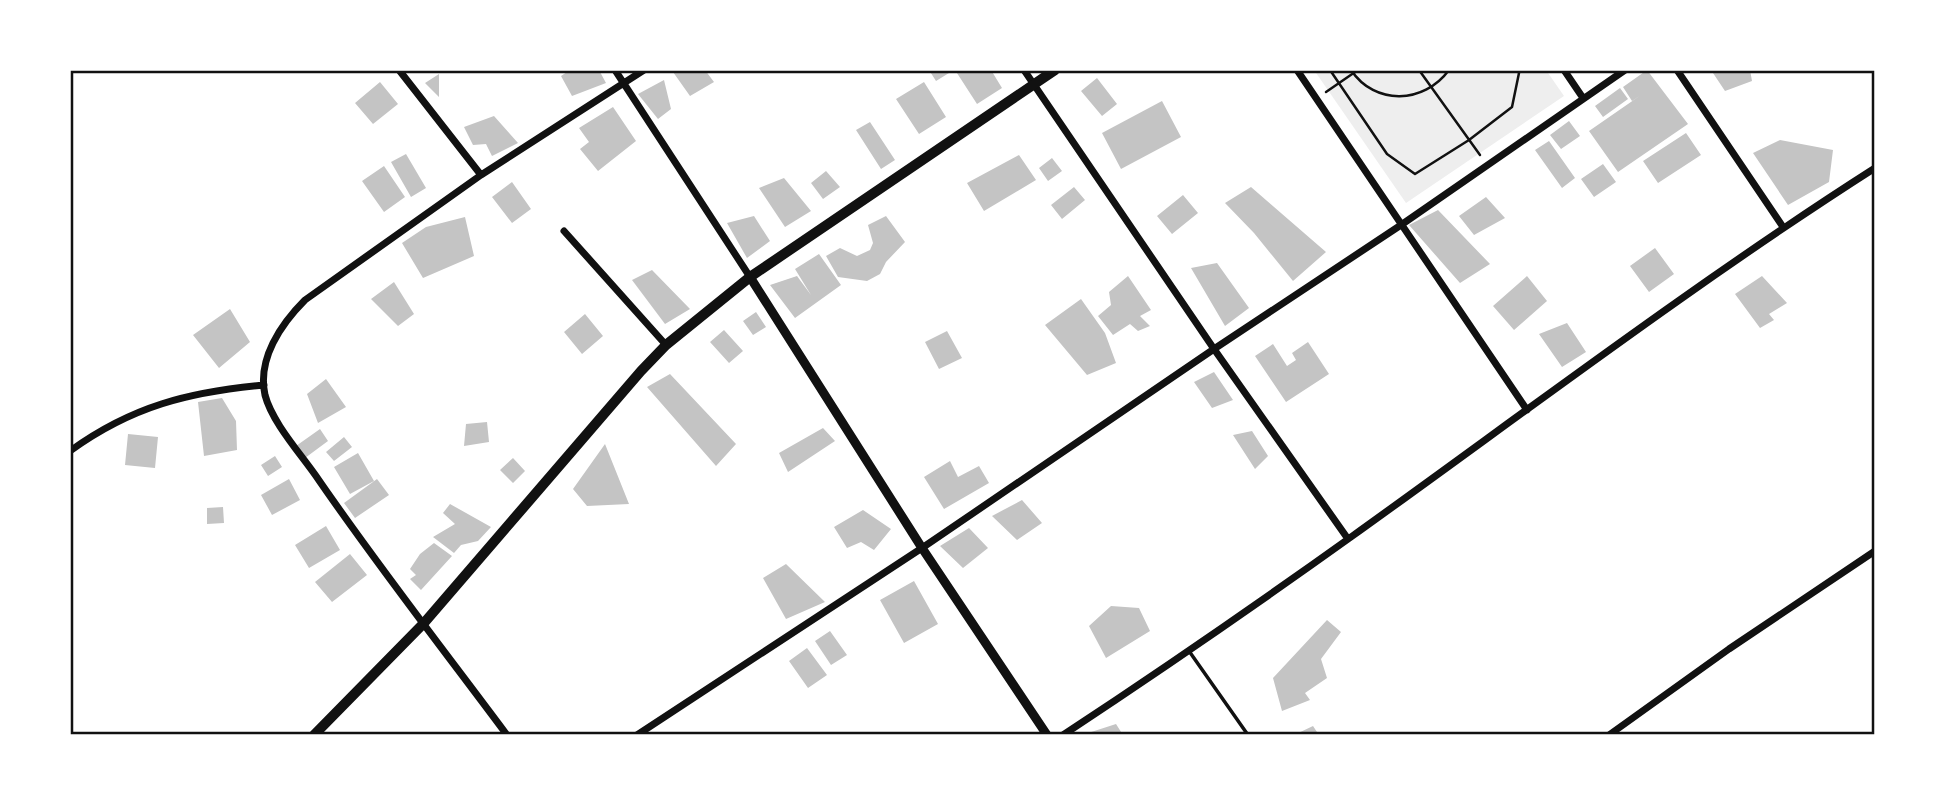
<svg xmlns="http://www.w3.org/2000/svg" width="1945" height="805" viewBox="0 0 1945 805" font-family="Roboto,sans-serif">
	<rect width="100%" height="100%" fill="#fff"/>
	<path fill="#eee" d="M1314 70H1546L1564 96 1406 203Z"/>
	<path fill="#c4c4c4" d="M570 70H599L606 83 572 96 561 76Z
		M677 70H705L714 82 690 96 673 72Z
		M929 70H948L949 73 936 81Z
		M955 70H991L1002 88 977 104Z
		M1647 70 1688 124 1618 172 1589 131 1641 95 1632 101 1623 87Z
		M1711 70H1750L1752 81 1725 91Z
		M439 74V97L425 83Z
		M1097 78 1117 104 1102 116 1081 91Z
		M664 80 671 109 658 119 638 94Z
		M380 82 398 104 373 124 355 103Z
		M924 82 946 117 919 134 896 99Z
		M1620 88 1628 99 1603 117 1595 106Z
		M1162 101 1181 137 1121 169 1102 133Z
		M613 107 636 141 598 171 580 149 589 142 579 128Z
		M494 116 518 143 492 156 486 144 473 145 464 127Z
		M1569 121 1580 136 1561 149 1550 135Z
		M870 122 895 160 881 169 856 130Z
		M1686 133 1701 155 1658 183 1643 161Z
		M1780 140 1833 150 1829 182 1788 205 1753 153Z
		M1549 141 1575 178 1562 188 1535 150Z
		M406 154 426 188 411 197 391 162Z
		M1019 155 1036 180 984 211 967 183Z
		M1052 158 1062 171 1048 181 1039 168Z
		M1603 164 1616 182 1594 197 1581 179Z
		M384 166 405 197 384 212 362 181Z
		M826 171 840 187 823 199 811 183Z
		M784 178 811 211 785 227 759 188Z
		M512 182 531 209 512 223 492 197Z
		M1074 187 1085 200 1062 219 1051 205Z
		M1251 187 1326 252 1293 281 1254 233 1225 203Z
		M1183 195 1198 213 1172 234 1157 216Z
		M1486 197 1505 218 1474 235 1459 216Z
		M1438 210 1490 264 1460 283 1409 225Z
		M754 216 770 241 747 258 727 223Z
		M886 216 905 242 886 262 880 274 867 281 838 277 826 256 840 248 857 256 870 250 873 243 868 225Z
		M465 217 474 256 423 278 402 243 426 227Z
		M1655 248 1674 274 1649 292 1630 266Z
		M819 254 841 285 795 318 770 285 797 276 811 295 795 269Z
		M1217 263 1249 308 1225 326 1191 268Z
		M652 270 690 309 665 324 632 280Z
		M1128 276 1151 310 1140 316 1150 326 1138 331 1130 324 1113 335 1098 316 1111 305 1109 292Z
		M1527 276 1547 301 1514 330 1493 306Z
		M1762 276 1787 303 1769 314 1774 320 1760 328 1735 294Z
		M394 282 414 314 398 326 371 299Z
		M1081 299 1105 333 1116 363 1087 375 1045 325Z
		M230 309 250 342 219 368 193 335Z
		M756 312 766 327 753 335 743 321Z
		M585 314 603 336 582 354 564 332Z
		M1567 323 1586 352 1562 367 1539 334Z
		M724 330 743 351 729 363 710 342Z
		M947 331 962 358 939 369 925 342Z
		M1308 342 1329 374 1286 402 1255 356 1273 344 1287 366 1296 360 1292 353Z
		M1214 372 1233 400 1212 408 1194 382Z
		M670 374 736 444 716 466 647 387Z
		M326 379 346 407 318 423 307 394Z
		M222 398 236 421 237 450 204 456 198 402Z
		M487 422 489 442 464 446 466 424Z
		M823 428 835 441 788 472 779 453Z
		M320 429 328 441 305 458 296 446Z
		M1252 431 1268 456 1255 469 1233 435Z
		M128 434 158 437 155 468 125 465Z
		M344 437 352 447 334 461 326 452Z
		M605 444 629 504 587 506 573 489Z
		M358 453 374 481 350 494 334 467Z
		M275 456 282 467 268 476 261 465Z
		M513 458 525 471 513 483 500 470Z
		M950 461 958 477 979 466 989 483 944 509 924 477Z
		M289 479 300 500 272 515 261 495Z
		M377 479 389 495 355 518 344 503Z
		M1022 500 1042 523 1017 540 992 516Z
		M450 504 491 527 478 541 461 545 454 553 433 537 455 524 443 513Z
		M223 507 224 523 207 524V508Z
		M863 510 891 529 874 550 861 542 847 548 834 527Z
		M326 526 340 550 309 568 295 545Z
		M969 528 988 548 963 568 940 546Z
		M434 543 452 556 421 590 410 579 416 575 410 569 420 554Z
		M350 554 367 575 332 602 315 582Z
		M786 564 825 602 786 619 763 578Z
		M914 581 938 624 904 643 880 600Z
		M1111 606 1139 608 1150 631 1106 658 1089 626Z
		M1327 620 1341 632 1321 659 1327 678 1305 693 1310 700 1282 711 1273 678Z
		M830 631 847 655 831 665 815 641Z
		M807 648 827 675 808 688 789 661Z
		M1116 724 1123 735H1085V734Z
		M1313 726 1319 735H1294Z"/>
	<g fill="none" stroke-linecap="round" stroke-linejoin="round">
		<path stroke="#111" stroke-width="2.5" d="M1330 70 1387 154 1415 174 1469 140 1512 107 1519 73 1517 70
			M1351 70C1375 106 1424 104 1449 70
			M1419 70 1480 155
			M1326 92 1358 70"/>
		<path stroke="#111" stroke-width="3.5" d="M1189 651 1248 735"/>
		<path stroke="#111" stroke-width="7" d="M399 70 481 175
			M615 70 750 277
			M1024 70 1214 349 1348 539
			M1297 70 1527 410
			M1564 70 1583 98
			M1677 70 1783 227
			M564 231 666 345
			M70 451C132 406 189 392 264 385
			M507 735C443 649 377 565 316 476 300 453 272 422 265 395 257 359 281 324 305 300L481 175 644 70
			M637 735 922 548 1214 349 1401 225 1625 70
			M1063 735C1160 671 1256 605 1351 537 1524 413 1695 283 1875 168
			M1609 735 1729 649 1875 551"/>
		<path stroke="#111" stroke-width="9" d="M750 277 922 548 1047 735"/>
		<path stroke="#111" stroke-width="10" d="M314 735 424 623 641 371 666 345 750 277 1055 70"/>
	</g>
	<rect width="1945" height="805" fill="none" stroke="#ffffff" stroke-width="144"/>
	<rect x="72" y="72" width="1801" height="661" fill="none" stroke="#111" stroke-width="2.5"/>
</svg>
